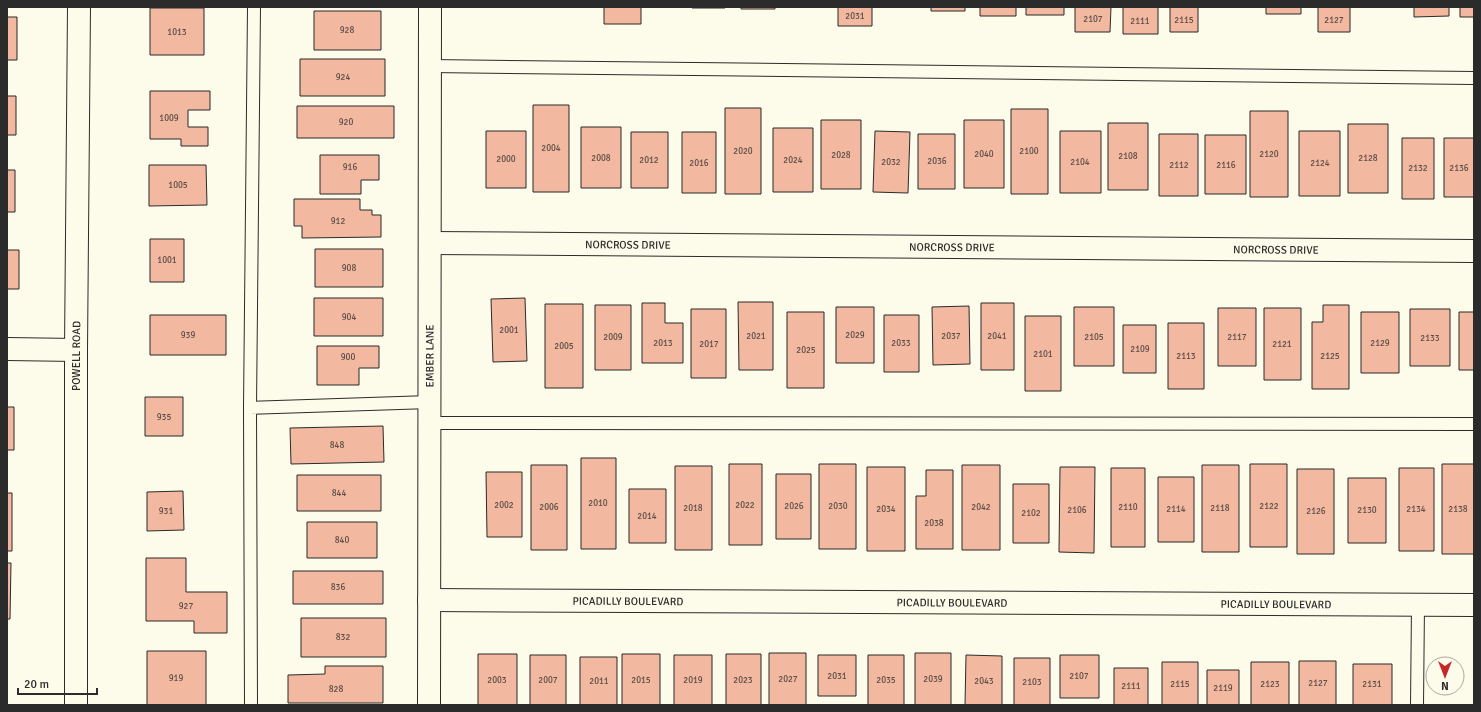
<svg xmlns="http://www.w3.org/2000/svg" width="1481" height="712" viewBox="0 0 1481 712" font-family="Signika,sans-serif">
	<rect width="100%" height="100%" fill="#fdfbea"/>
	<path fill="#f2b8a0" stroke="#2b2b2b" d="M604 7H641V24H604Z
		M692 7H725V8H692Z
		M741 7H775V9H741Z
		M838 7H872V26H838Z
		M931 7H965V11H931Z
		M980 7H1016V16H980Z
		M1026 7H1064V15H1026Z
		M1075 7H1111L1110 32H1075Z
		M1123 7H1158V34H1123Z
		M1170 7H1198V32H1170Z
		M1266 7H1301V14H1266Z
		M1318 7H1350V32H1318Z
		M1414 7H1449V16L1414 17Z
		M1460 7H1474V17H1460Z
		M150 8H204V55H150Z
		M314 11H381V50H314Z
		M7 17H17V60H7Z
		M300 59H385V96H300Z
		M150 91H210V110H188V127H208V146H181V139H150Z
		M7 96H16V135H7Z
		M533 105H569V192H533Z
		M297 106H394V138H297Z
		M725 108H761V194H725Z
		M1011 109H1048V194H1011Z
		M1250 111H1288V197H1250Z
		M821 120H861V189H821Z
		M964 120H1004V188H964Z
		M1108 123H1148V190H1108Z
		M1348 124H1388V193H1348Z
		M581 127H621V188H581Z
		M773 128H813V192H773Z
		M486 131H526V188H486Z
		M875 131 910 132 908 193 873 192Z
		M1060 131H1101V193H1060Z
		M1299 131H1340V196H1299Z
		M631 132H668V188H631Z
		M682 132H716V193H682Z
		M918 134H955V189H918Z
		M1159 134H1198V196H1159Z
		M1205 135H1246V194H1205Z
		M1402 138H1434V199H1402Z
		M1444 138H1474V197H1444Z
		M320 155H379V180H361V194H320Z
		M149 165H206L207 205 149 206Z
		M7 170H15V212H7Z
		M294 199H360V210H372V215H381V237L302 238V226H294Z
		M150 239H184V282H150Z
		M315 249H383V287H315Z
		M7 250H19V289H7Z
		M314 298H383V336H314Z
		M525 298 527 361 493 362 491 299Z
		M738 302H773V370H739Z
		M642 303H665V323H683V363H642Z
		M981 303H1014V370H981Z
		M545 304H583V388H545Z
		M595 305H631V370H595Z
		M1323 305H1349V389H1312V322H1323Z
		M969 306 970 364 933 365 932 307Z
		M836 307H874V363H836Z
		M1074 307H1114V366H1074Z
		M1218 308H1256V366H1218Z
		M1264 308H1301V380H1264Z
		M691 309H726V378H691Z
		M1410 309H1450V366H1410Z
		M787 312H824V388H787Z
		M1361 312H1399V373H1361Z
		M1459 312H1474V370H1459Z
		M150 315H226V355H150Z
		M884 315H919V372H884Z
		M1025 316H1061V391H1025Z
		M1168 323H1204V389H1168Z
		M1123 325H1156V373H1123Z
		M317 346H379V368H359V385H317Z
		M145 397H183V436H145Z
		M7 407H14V450H7Z
		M383 426 384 462 291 464 290 428Z
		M581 458H616V549H581Z
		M729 464H762V545H729Z
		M819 464H856V549H819Z
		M1250 464H1287V547H1250Z
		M1442 464H1474V554H1442Z
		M531 465H567V550H531Z
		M962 465H1000V550H962Z
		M1202 465H1239V552H1202Z
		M675 466H712V550H675Z
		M867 467H905V551H867Z
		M1060 467H1095L1094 553 1059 552Z
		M1111 468H1145V547H1111Z
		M1399 468H1434V551H1399Z
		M1297 469H1334V554H1297Z
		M926 470H953V549H916V496H926Z
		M486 472H522V537H487Z
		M776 474H811V539H776Z
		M297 475H381V511H297Z
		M1158 477H1194V542H1158Z
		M1348 478H1386V543H1348Z
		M1013 484H1049V543H1013Z
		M629 489H666V543H629Z
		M183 491 184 530 147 531V492Z
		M7 493H12V551H7Z
		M307 522H377V558H307Z
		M146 558H186V592H227V633H194V621H146Z
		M7 563H11L10 619H7Z
		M293 571H383V604H293Z
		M301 618H386V657H301Z
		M147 651H206V705H147Z
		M769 653H806V705H769Z
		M915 653H951V705H915Z
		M478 654H517V705H478Z
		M622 654H660V705H622Z
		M726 654H761V705H726Z
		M530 655H566V705H530Z
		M674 655H712V705H674Z
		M818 655H856V696H818Z
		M868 655H904V705H868Z
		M966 655 1002 656V705H965Z
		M1060 655H1099V698H1060Z
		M580 657H617V705H580Z
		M1014 658H1050V705H1014Z
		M1299 661H1336V705H1299Z
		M1162 662H1198V705H1162Z
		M1251 662H1289V705H1251Z
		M1353 664H1392V705H1353Z
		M325 666H383V703H288V675L325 674Z
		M1114 668H1148V705H1114Z
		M1207 670H1239V705H1207Z"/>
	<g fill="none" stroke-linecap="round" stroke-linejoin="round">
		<defs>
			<path id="lane" d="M254 7 250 408 430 402
				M430 66 1474 78
				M250 408 251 705
				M430 423 1474 424
				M1417 705 1418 605"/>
			<g id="street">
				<path id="s1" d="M430 243 1474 251"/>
				<path d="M7 349 76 350"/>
				<path id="s2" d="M429 600 1474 605"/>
				<path id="s3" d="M76 705V350L79 7"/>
				<path id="s4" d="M429 705 430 7"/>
			</g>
		</defs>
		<use href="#lane" stroke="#2b2b2b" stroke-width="14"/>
		<use href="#street" stroke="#2b2b2b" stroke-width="24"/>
		<use href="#lane" stroke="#fdfbea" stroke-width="12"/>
		<use href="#street" stroke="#fdfbea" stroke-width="22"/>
	</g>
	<g text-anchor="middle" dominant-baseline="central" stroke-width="3" stroke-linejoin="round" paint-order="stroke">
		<g font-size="9" fill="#5d4e48">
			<text x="855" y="16">2031</text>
			<text x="1093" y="19">2107</text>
			<text x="1184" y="20">2115</text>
			<text x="1334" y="20">2127</text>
			<text x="1140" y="21">2111</text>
			<text x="347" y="30">928</text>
			<text x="177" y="32">1013</text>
			<text x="343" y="77">924</text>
			<text x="169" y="118">1009</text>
			<text x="346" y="122">920</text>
			<text x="551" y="148">2004</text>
			<text x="743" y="151">2020</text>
			<text x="1029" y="151">2100</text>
			<text x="984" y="154">2040</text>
			<text x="1269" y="154">2120</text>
			<text x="841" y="155">2028</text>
			<text x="1128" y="156">2108</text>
			<text x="601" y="158">2008</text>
			<text x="1368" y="158">2128</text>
			<text x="506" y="159">2000</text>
			<text x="649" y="160">2012</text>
			<text x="793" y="160">2024</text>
			<text x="937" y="161">2036</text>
			<text x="891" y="162">2032</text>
			<text x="1080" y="162">2104</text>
			<text x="699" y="163">2016</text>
			<text x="1320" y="163">2124</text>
			<text x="1179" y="165">2112</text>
			<text x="1226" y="165">2116</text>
			<text x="350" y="167">916</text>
			<text x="1418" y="168">2132</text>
			<text x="1459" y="168">2136</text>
			<text x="178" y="185">1005</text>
			<text x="338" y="221">912</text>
			<text x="167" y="260">1001</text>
			<text x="349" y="268">908</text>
			<text x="349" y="317">904</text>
			<text x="509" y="330">2001</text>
			<text x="188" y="335">939</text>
			<text x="855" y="335">2029</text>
			<text x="756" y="336">2021</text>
			<text x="951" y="336">2037</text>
			<text x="997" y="336">2041</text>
			<text x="613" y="337">2009</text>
			<text x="1094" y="337">2105</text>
			<text x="1237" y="337">2117</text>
			<text x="1430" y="338">2133</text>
			<text x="663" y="343">2013</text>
			<text x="901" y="343">2033</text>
			<text x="1380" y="343">2129</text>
			<text x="709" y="344">2017</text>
			<text x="1282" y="344">2121</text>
			<text x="564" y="346">2005</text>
			<text x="1140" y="349">2109</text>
			<text x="806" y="350">2025</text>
			<text x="1043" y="354">2101</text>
			<text x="1186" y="356">2113</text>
			<text x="1330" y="356">2125</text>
			<text x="348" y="357">900</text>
			<text x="164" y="417">935</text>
			<text x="337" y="445">848</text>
			<text x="339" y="493">844</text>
			<text x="598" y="503">2010</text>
			<text x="504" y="505">2002</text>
			<text x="745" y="505">2022</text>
			<text x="794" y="506">2026</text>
			<text x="838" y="506">2030</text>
			<text x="1269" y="506">2122</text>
			<text x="549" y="507">2006</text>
			<text x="981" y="507">2042</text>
			<text x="1128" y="507">2110</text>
			<text x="693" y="508">2018</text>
			<text x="1220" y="508">2118</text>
			<text x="886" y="509">2034</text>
			<text x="1176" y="509">2114</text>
			<text x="1416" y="509">2134</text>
			<text x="1458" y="509">2138</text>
			<text x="1077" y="510">2106</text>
			<text x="1367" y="510">2130</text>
			<text x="166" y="511">931</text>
			<text x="1316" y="511">2126</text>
			<text x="1031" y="513">2102</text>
			<text x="647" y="516">2014</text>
			<text x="934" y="523">2038</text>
			<text x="342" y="540">840</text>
			<text x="338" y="587">836</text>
			<text x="186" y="606">927</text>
			<text x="343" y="637">832</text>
			<text x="837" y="676">2031</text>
			<text x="1079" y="676">2107</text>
			<text x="176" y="678">919</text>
			<text x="788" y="679">2027</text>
			<text x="933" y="679">2039</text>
			<text x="497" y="680">2003</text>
			<text x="548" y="680">2007</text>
			<text x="641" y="680">2015</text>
			<text x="693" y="680">2019</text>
			<text x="743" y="680">2023</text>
			<text x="886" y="680">2035</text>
			<text x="599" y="681">2011</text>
			<text x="984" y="681">2043</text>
			<text x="1032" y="682">2103</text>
			<text x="1318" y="683">2127</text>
			<text x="1180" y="684">2115</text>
			<text x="1270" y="684">2123</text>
			<text x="1372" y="684">2131</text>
			<text x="1131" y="686">2111</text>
			<text x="1223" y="688">2119</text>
			<text x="336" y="689">828</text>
		</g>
		<g font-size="11" fill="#2b2b2b" stroke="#fdfbea">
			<text stroke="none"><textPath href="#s1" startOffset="198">NORCROSS DRIVE</textPath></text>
			<text stroke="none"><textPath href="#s1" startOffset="522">NORCROSS DRIVE</textPath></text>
			<text stroke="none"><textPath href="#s1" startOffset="846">NORCROSS DRIVE</textPath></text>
			<text stroke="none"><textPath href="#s3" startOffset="349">POWELL ROAD</textPath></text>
			<text stroke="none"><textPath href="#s4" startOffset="349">EMBER LANE</textPath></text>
			<text stroke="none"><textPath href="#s2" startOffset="199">PICADILLY BOULEVARD</textPath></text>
			<text stroke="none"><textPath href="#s2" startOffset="523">PICADILLY BOULEVARD</textPath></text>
			<text stroke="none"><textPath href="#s2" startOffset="847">PICADILLY BOULEVARD</textPath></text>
		</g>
	</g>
	<rect width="1481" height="712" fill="none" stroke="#2b2b2b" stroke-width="16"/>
	<g transform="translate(1445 676) rotate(180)"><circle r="19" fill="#fdfbea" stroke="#a9a89e"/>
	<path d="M0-3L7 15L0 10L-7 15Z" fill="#c62828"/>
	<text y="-6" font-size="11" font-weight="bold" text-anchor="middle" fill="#2b2b2b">N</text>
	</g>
	<path d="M18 688v6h79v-6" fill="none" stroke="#2b2b2b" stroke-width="2"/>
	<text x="24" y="688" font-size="12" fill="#2b2b2b" stroke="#fdfbea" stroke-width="3" paint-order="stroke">20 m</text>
</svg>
